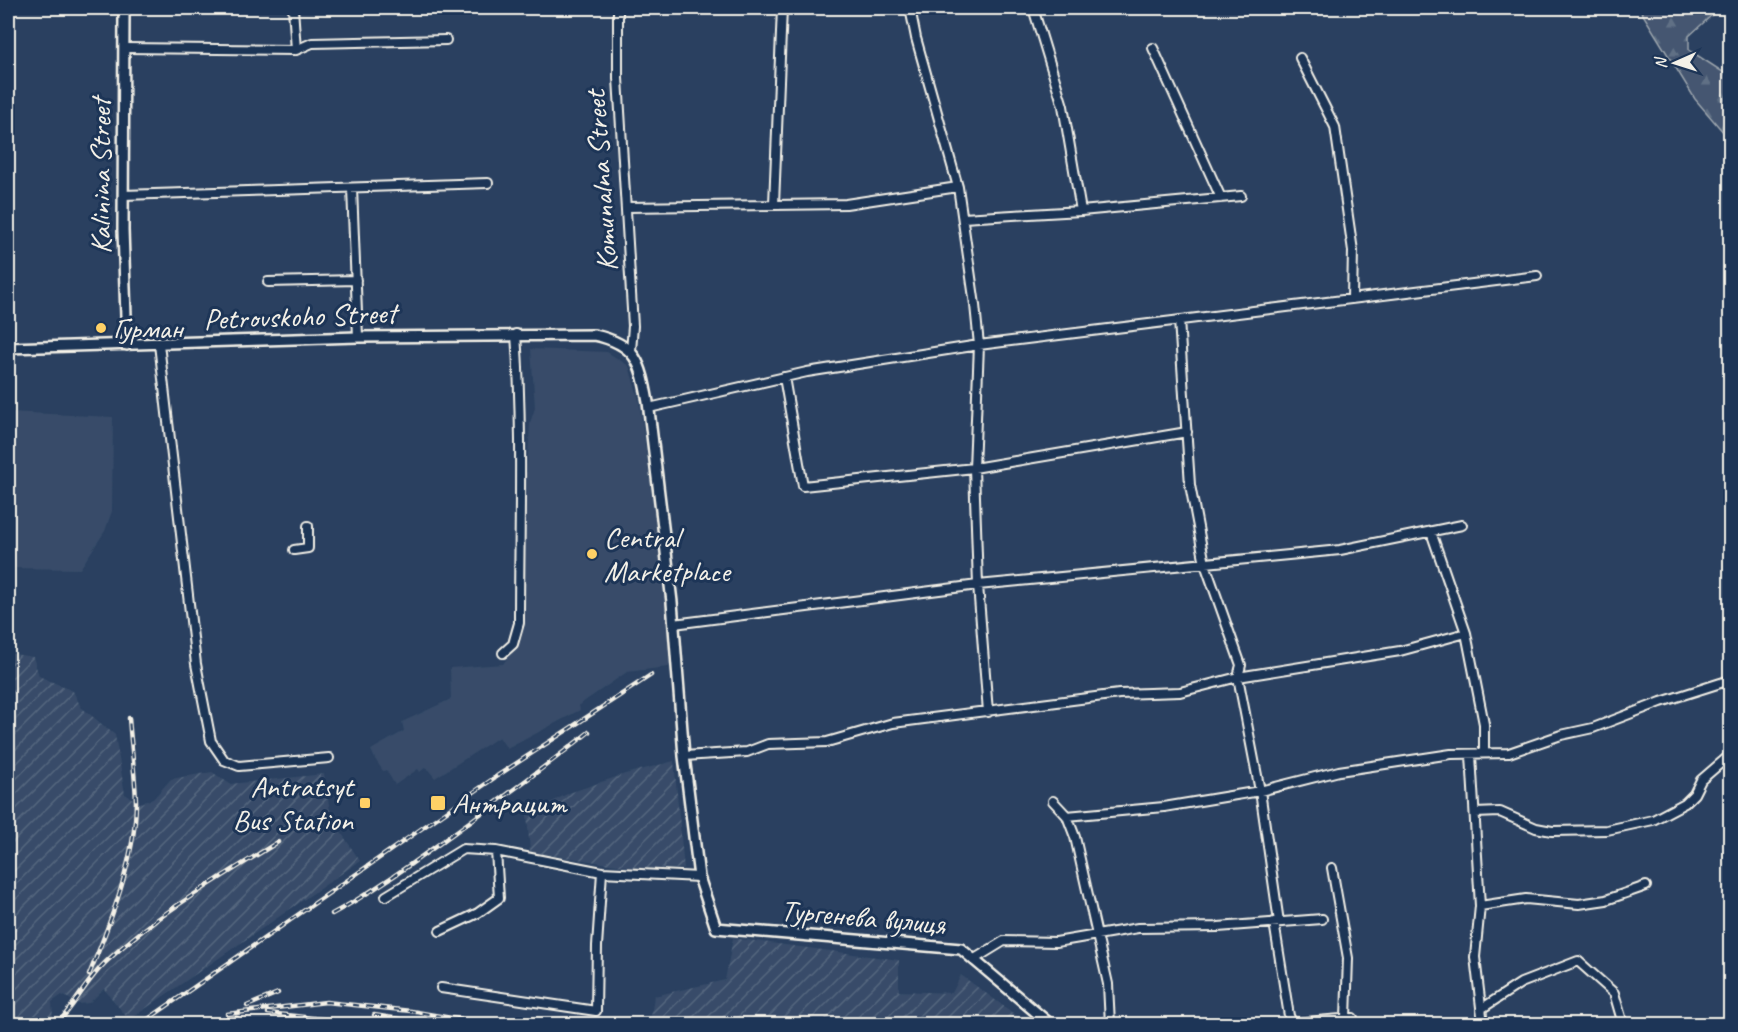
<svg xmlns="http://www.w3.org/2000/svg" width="1738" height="1032" viewBox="0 0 1738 1032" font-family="Caveat,sans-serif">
	<defs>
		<pattern id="industrial-furrows" width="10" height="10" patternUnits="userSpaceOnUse" patternTransform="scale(1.5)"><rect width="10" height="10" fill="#374c69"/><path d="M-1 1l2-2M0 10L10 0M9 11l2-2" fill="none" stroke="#55667e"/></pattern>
		<pattern id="forest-firs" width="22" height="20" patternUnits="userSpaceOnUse" patternTransform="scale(1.5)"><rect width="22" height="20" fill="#445771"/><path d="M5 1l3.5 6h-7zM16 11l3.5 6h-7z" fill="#607085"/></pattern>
	</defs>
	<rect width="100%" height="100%" fill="#2a4060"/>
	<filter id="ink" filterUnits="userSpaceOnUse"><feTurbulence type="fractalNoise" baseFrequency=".0167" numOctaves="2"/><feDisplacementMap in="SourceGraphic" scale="12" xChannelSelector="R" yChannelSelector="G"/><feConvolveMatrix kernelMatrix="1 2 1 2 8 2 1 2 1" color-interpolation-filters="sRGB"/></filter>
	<g filter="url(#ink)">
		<path fill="#374c69" d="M531 349 607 352 629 366 639 400 676 666 627 672 579 705 580 710 507 749 499 737 435 778 426 767 420 772 418 769 395 785 386 770 383 771 375 759 371 750 404 731 402 722 451 699 450 668 503 664 516 646 518 630 523 629 520 583 525 581 521 526 522 473 527 472 530 423 535 408Z
			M8 412 113 417 112 511 105 531 80 569 8 568Z"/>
		<path fill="url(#industrial-furrows)" d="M8 653 33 657 39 676 73 691 81 707 115 735 125 794 140 803 153 799 171 779 212 772 230 784 324 774 331 817 360 861 129 1020 104 989 89 1003 79 1004 62 995 52 1002 53 1018 8 1021Z
			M674 761 684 869 636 868 530 852 527 815 569 793 625 774Z
			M733 938 899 960V991L952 993 961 975 1028 1024H650L654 996 725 980Z"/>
		<path fill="url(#forest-firs)" stroke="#9ca4ac" stroke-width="1.5" d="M1639 8H1712V15L1689 36V50L1726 74 1730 86V140L1695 99Z"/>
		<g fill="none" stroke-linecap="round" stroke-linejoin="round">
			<defs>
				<path id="minor" d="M618 8V78L633 326 631 351
					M910 8 916 38 958 187 975 305 979 345 974 468 978 585 988 712
					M1033 8 1063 106 1081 211
					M124 48 296 50 293 8
					M1153 48 1221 198
					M296 50 312 43 446 40
					M1300 58 1335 127 1353 251 1352 298
					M352 188 358 337
					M123 195 488 183
					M774 204 782 8
					M627 207 846 204 958 187
					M963 218 1081 211 1241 196
					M268 282 356 280
					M1179 320 1190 485 1205 564 1241 665 1238 677 1260 791 1279 922
					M159 344 196 664 211 741 224 760 239 766 329 758
					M784 377 803 486 974 468 1187 432
					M649 408 807 372 979 345 1537 276
					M1431 532 1466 633 1484 724V753
					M294 550 308 548V526
					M674 624 978 585 1340 550 1462 525
					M503 653 513 644 519 623C519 527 523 430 516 334
					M1471 755 1480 906 1475 957 1483 1024
					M684 756 747 752 768 744 827 742 893 723 1119 694 1180 692 1238 677 1400 651 1466 633
					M1053 801 1067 816 1075 837 1108 984 1110 1024
					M1475 813 1500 812 1536 828 1552 831 1607 830 1653 820 1685 803 1694 794 1701 780 1730 755
					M1067 816 1164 807 1260 791 1339 771 1451 754 1509 753 1561 735 1593 728 1661 702 1730 680
					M1332 868 1348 958 1346 1018
					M386 896 463 849 496 851 602 872 699 877
					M1480 906 1526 899 1579 904 1606 900 1646 886
					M1274 922 1289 1016 1293 1024
					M440 931 478 913 499 898 496 851
					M973 960 1004 941 1056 942 1138 928 1218 927 1322 919
					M441 988 596 1011 597 946 602 872
					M1481 1009 1521 983 1578 961 1614 993 1623 1024
					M1293 1023 1353 1018V1024"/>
				<path id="tertiary" d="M124 8 123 230 127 345
					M8 348 358 337 594 335C637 344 641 363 648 402L672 602 684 756 699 877 716 928 961 949 1050 1024"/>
			</defs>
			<use href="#minor" stroke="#f4f1e8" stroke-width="12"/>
			<use href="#tertiary" stroke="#f4f1e8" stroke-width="14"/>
			<use href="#minor" stroke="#1d3557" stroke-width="8"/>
			<use href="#tertiary" stroke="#1d3557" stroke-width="9"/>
			<defs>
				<path id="rail" d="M332 914C373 892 411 864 450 836 497 802 544 768 589 732
					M89 975C110 923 136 858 136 801 135 773 131 745 129 718
					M247 1006 278 993
					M268 1013 367 1024
					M227 1014 326 1002 411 1011 486 1024
					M374 1015 430 1024
					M57 1024C76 1004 87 979 108 960 158 913 220 878 278 842
					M141 1024 497 776 651 675
					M202 1024 215 1020 237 1018"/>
			</defs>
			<use href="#rail" stroke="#f4f1e8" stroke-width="4.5"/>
			<use href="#rail" stroke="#1d3557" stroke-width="2" stroke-dasharray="7" stroke-linecap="butt"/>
		</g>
	</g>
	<g fill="#ffd166" stroke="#1d3557" stroke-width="2">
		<circle cx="101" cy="328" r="6"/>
		<circle cx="592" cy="554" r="6"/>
		<rect x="359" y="797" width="12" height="12" rx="3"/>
		<rect x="430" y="795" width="16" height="16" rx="3"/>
	</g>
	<g text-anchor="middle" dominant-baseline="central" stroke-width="6" stroke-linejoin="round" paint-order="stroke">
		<g font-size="30" fill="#f4f1e8" stroke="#1d3557">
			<text transform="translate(100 176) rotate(-90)">Kalinina Street</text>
			<text transform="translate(601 181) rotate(-94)">Komunalna Street</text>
			<text transform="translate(300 316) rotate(-2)">Petrovskoho Street</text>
			<text transform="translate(863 917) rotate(5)">Тургенева вулиця</text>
		</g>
		<g font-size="30" fill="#f4f1e8" stroke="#1d3557" text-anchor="start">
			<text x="113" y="328">Гурман</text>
			<text x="604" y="537">Central<tspan x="604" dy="34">Marketplace</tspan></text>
			<text x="353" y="786" text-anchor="end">Antratsyt<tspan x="353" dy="34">Bus Station</tspan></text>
			<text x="452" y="803">Антрацит</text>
		</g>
	</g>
	<rect width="1738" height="1032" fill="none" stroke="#1d3557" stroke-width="30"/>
	<rect x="15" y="15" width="1708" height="1002" fill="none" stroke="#f4f1e8" stroke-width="2" filter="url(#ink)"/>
	<g transform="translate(1675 63) rotate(267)" stroke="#1d3557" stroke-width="4.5" paint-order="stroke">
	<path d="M0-4.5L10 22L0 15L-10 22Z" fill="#f4f1e8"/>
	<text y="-9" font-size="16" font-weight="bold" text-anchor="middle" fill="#f4f1e8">N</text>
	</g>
</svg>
